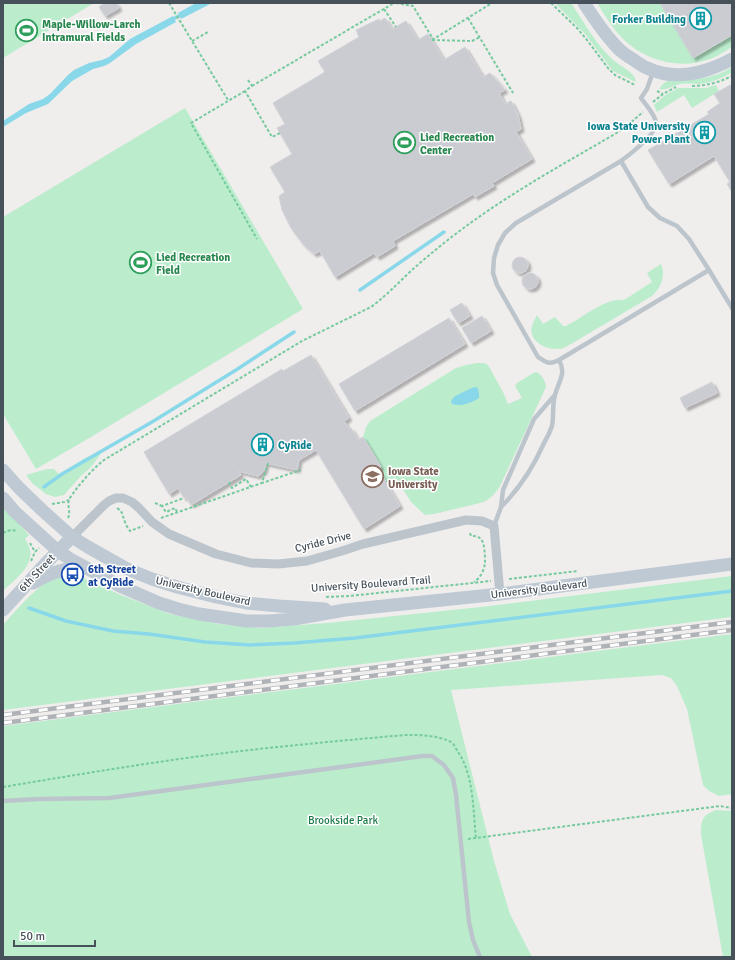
<svg xmlns="http://www.w3.org/2000/svg" width="735" height="960" viewBox="0 0 735 960" font-family="Signika,sans-serif">
	<defs>
		<filter id="shadow"><feDropShadow dx="3" dy="3" stdDeviation="1" flood-color="#0004"/></filter>
	</defs>
	<rect width="100%" height="100%" fill="#f0eded"/>
	<path fill="#bbedcd" d="M3 3H94L3 58Z
		M555 3H571C584 22 595 43 612 59 619 66 636 72 636 82L617 73 612 70 586 35Z
		M597 3H660L693 58 732 35V47C725 51 718 56 710 59 679 70 645 61 622 38 612 28 605 15 597 3Z
		M732 67V73C721 78 711 83 699 84 693 84 686 83 680 84 672 86 666 91 659 89 661 86 664 82 668 81 674 80 681 81 687 80 702 79 719 76 732 67Z
		M716 85 719 91 692 108 684 95 657 112 654 105 664 96 678 88H706Z
		M185 108 303 309 91 437 36 469 3 414V217Z
		M661 264C666 277 661 287 652 296L571 344C567 346 563 349 558 349 549 350 534 344 532 334 530 327 534 321 537 315L543 324 555 317 563 326H566C583 318 604 298 624 300L652 282 647 273Z
		M477 363H484L488 365 503 392 508 404 522 398 515 386 517 383 535 372C541 372 546 382 546 387L500 486C496 493 491 498 484 502L434 514 425 515 411 502 396 478 386 483 378 469 381 467 363 437 366 427 370 421 456 368 466 365Z
		M99 452 100 455 91 467 81 476 64 495 55 497 46 494 32 483 26 475 47 469H54L59 474 85 458Z
		M3 506 29 535 25 539C41 561 18 577 3 591Z
		M71 574 81 577 121 595 170 614 219 624 260 628 327 623 481 607 732 576V617L3 710V625C15 611 31 593 46 582 51 579 56 577 61 575V580L70 579Z
		M732 634V794L719 796 709 791 703 785 687 709 677 686 671 678 662 675 451 690 494 861 510 914 532 957H3V726Z
		M716 810 732 811V957H723L701 835C701 820 702 815 716 810Z"/>
	<path fill="#89d8e9" d="M196 3H212L181 19 178 13Z
		M173 16 176 22 136 44 110 63 104 66 93 69 72 81 48 104 26 113 3 127V121L29 104 43 99 50 94 68 75 74 70 89 63 102 60 109 57 130 39Z
		M474 387 478 388 479 394V398C471 403 461 407 452 404L451 401 454 397 459 394Z"/>
	<g fill="none" stroke-linecap="round" stroke-linejoin="round">
		<path stroke="#89d8e9" stroke-width="3.5" d="M171 20 183 14
			M360 290 444 232
			M44 487 62 474 152 422 236 370 294 332
			M29 608 66 621 113 631 149 634 205 642 250 645 294 643 355 638 732 591"/>
	</g>
	<path fill="#caccd2" stroke="#d1d3d9" filter="url(#shadow)" d="M105 3H116L119 8 105 16 99 7Z
		M660 3H732V35L693 58Z
		M385 18 392 29 406 21 418 40 428 34 444 60 465 47 483 77 490 73 505 90 499 93 505 104 511 101 518 115 521 129 516 132 532 159 492 183 494 186 475 197 473 194 393 241 395 246 377 257 374 253 335 277 320 251 314 254 303 244 291 228 282 210 279 196 285 192 270 167 292 154 277 128 285 124 273 103 325 72 318 61 359 37 356 30 379 19 380 21Z
		M732 84V192L727 184 730 182 714 156 669 184 648 150 709 114 707 112 720 103 714 94Z
		M512 265a8 8 0 1 1 16 0a8 8 0 1 1-16 0Z
		M522 281a8 8 0 1 1 16 0a8 8 0 1 1-16 0Z
		M462 303 470 316 458 323 450 310Z
		M482 316 491 331 471 343 462 328Z
		M449 318 465 344 355 411 339 384Z
		M311 355 349 418 344 421 349 429 351 428 358 440 363 437 381 467 378 469 400 506 364 529 316 450 299 460 297 470 266 463 264 471 258 476 238 471 241 475 191 505 186 497 184 498 178 488 169 494 144 452 282 369 283 371Z
		M712 382 717 393 685 408 680 398Z"/>
	<g fill="none" stroke-linecap="round" stroke-linejoin="round">
		<path stroke="#75ca9e" stroke-width="2" stroke-dasharray="3 2" stroke-linecap="butt" d="M169 3 228 100
			M396 3 413 6 433 39
			M551 3 577 28 587 40 608 68 615 75 635 85
			M116 4 117 3
			M384 9 396 27
			M468 18 513 93
			M432 40 492 3
			M432 40 472 41 480 37
			M192 41 208 32
			M248 80 252 86 245 91 272 137 280 133
			M252 86 394 3
			M692 86C706 86 720 82 732 76
			M245 91 191 123 257 239
			M657 91 663 94
			M653 102 663 94 676 87
			M268 463 262 483 301 470
			M229 482 232 488 246 479 251 487
			M155 503 162 506
			M52 504 64 502 69 500
			M117 508C124 513 122 515 125 522 126 526 129 529 130 531L143 526
			M177 512 175 508 166 512 162 506 184 498
			M68 518C71 512 67 506 69 500 70 497 73 494 74 492 83 480 93 469 104 460L302 341 371 307C386 296 398 283 412 270 422 261 433 252 444 243 499 199 560 166 620 131L628 125 643 112
			M161 518 262 483
			M3 533C7 531 12 529 17 531
			M470 533 471 536C485 535 484 547 485 557 485 563 485 567 482 573 480 577 477 580 474 582
			M30 543 35 552
			M31 561 35 552 39 548
			M509 579 578 571
			M326 597 349 596 491 581
			M3 787C69 776 134 765 201 756 269 747 337 741 405 735 421 735 437 735 451 742 454 744 456 749 458 752 474 775 473 811 476 838
			M468 839 720 806 732 808"/>
		<path stroke="#bcc5cc" stroke-width="4.5" d="M653 72 647 89 641 98C645 104 655 115 656 122 658 133 629 155 621 161L516 223 505 233 498 245 494 258 493 273 497 285 538 357C547 363 549 365 559 360L709 270
			M621 161 648 207 660 218 677 226 689 239 709 270 732 308
			M501 507C520 488 533 468 544 443 547 438 550 432 552 426 554 416 552 405 555 395 558 382 567 374 559 360
			M494 526 501 507 503 490 534 419 554 396
			M3 801 38 799 109 798 423 756H432L444 765 453 778 456 795 469 922 473 940 480 957"/>
		<path stroke="#bcc5cc" stroke-width="9" d="M72 537 104 505 109 501 116 498H123L132 502 139 508 152 522 169 534 216 554 251 563 278 564 307 561 342 551 363 544 466 520 482 521 494 526 500 594"/>
		<path stroke="#bec9d4" stroke-width="13" d="M584 3C593 17 603 32 615 45 620 51 627 56 634 60 638 63 642 66 647 68 675 81 706 73 732 59
			M3 470 19 488 42 510 72 537 88 547 127 569 152 579 177 587 216 597 246 603 279 606 325 609
			M3 498 15 512 58 551 70 559 120 586 159 603 178 609 199 614 247 621H269L294 619 345 610 500 594 732 564
			M33 583C49 573 65 567 84 568
			M3 610 48 561 72 537"/>
		<defs>
			<path id="rail" d="M3 715 732 622
				M3 723 732 630"/>
		</defs>
		<use href="#rail" stroke="#afb3b7" stroke-width="4.5"/>
		<use href="#rail" stroke="#fff" stroke-width="3" stroke-dasharray="9" stroke-linecap="butt"/>
	</g>
	<defs>
		<symbol id="building-ring" viewBox="-11 -11 22 22"><circle r="9.5" fill="#fff" stroke="#0f9aa8" stroke-width="1.5"/><path d="M-4-6H4V6H1V3H-1V6H-4ZM-2.5-4.3h1.7v1.8h-1.7ZM.8-4.3h1.7v1.8H.8ZM-2.5-1h1.7V.8h-1.7ZM.8-1h1.7V.8H.8Z" fill="#0f9aa8"/></symbol>
		<symbol id="stadium-ring" viewBox="-11 -11 22 22"><circle r="9.5" fill="#fff" stroke="#2e9e5b" stroke-width="1.5"/><path d="M0-5a6.5 5 0 1 0 0 10a6.5 5 0 1 0 0-10ZM-3.5-1.8h7v3.6h-7Z" fill="#2e9e5b"/></symbol>
		<symbol id="university-ring" viewBox="-11 -11 22 22"><circle r="9.5" fill="#fff" stroke="#8d6e63" stroke-width="1.5"/><path d="M0-5L7-2L0 1L-7-2ZM-4 1L0 2.5L4 1V4Q0 6-4 4Z" fill="#8d6e63"/></symbol>
		<symbol id="bus-ring" viewBox="-11 -11 22 22"><circle r="9.5" fill="#fff" stroke="#1a4fb4" stroke-width="1.5"/><path d="M-5-6H5V4H4V6H2V4H-2V6H-4V4H-5ZM-3.5-4V0h7V-4ZM-3.5 1.2v1.5H-2V1.2ZM2 1.2v1.5H3.5V1.2Z" fill="#1a4fb4"/></symbol>
	</defs>
	<g fill-rule="evenodd">
		<use href="#building-ring" x="688" y="6" width="25" height="25"/>
		<use href="#stadium-ring" x="14" y="18" width="25" height="25"/>
		<use href="#building-ring" x="692" y="120" width="25" height="25"/>
		<use href="#stadium-ring" x="392" y="130" width="25" height="25"/>
		<use href="#stadium-ring" x="128" y="250" width="25" height="25"/>
		<use href="#building-ring" x="250" y="432" width="25" height="25"/>
		<use href="#university-ring" x="360" y="464" width="25" height="25"/>
		<use href="#bus-ring" x="60" y="562" width="25" height="25"/>
	</g>
	<g text-anchor="middle" dominant-baseline="central" stroke-width="3" stroke-linejoin="round" paint-order="stroke">
		<g font-size="11" font-weight="bold" fill="#0d838f" stroke="#fff" text-anchor="end">
			<text x="686" y="19">Forker Building</text>
			<text x="690" y="126">Iowa State University<tspan x="690" dy="13">Power Plant</tspan></text>
			<text x="278" y="445" text-anchor="start">CyRide</text>
		</g>
		<g font-size="11" font-weight="bold" fill="#27864d" stroke="#fff" text-anchor="start">
			<text x="42" y="24">Maple-Willow-Larch<tspan x="42" dy="13">Intramural Fields</tspan></text>
			<text x="420" y="137">Lied Recreation<tspan x="420" dy="13">Center</tspan></text>
			<text x="156" y="257">Lied Recreation<tspan x="156" dy="13">Field</tspan></text>
		</g>
		<g font-size="11" font-weight="bold" fill="#785e54" stroke="#fff" text-anchor="start">
			<text x="388" y="471">Iowa State<tspan x="388" dy="13">University</tspan></text>
		</g>
		<g font-size="11" fill="#46515a" stroke="#fff">
			<text transform="translate(323 542) rotate(-14)">Cyride Drive</text>
			<text transform="translate(37 573) rotate(-47)">6th Street</text>
			<text transform="translate(371 584) rotate(-4)">University Boulevard Trail</text>
			<text transform="translate(539 589) rotate(-7)">University Boulevard</text>
			<text transform="translate(203 591) rotate(13)">University Boulevard</text>
		</g>
		<g font-size="11" font-weight="bold" fill="#164399" stroke="#fff" text-anchor="start">
			<text x="88" y="569">6th Street<tspan x="88" dy="13">at CyRide</tspan></text>
		</g>
		<g font-size="11" fill="#197946" stroke="#fff">
			<text x="343" y="820">Brookside Park</text>
		</g>
	</g>
	<rect width="735" height="960" fill="none" stroke="#46515a" stroke-width="8"/>
	<path d="M14 940v6h81v-6" fill="none" stroke="#46515a" stroke-width="2"/>
	<text x="20" y="940" font-size="12" fill="#46515a" stroke="#ffffff" stroke-width="3" paint-order="stroke">50 m</text>
</svg>
